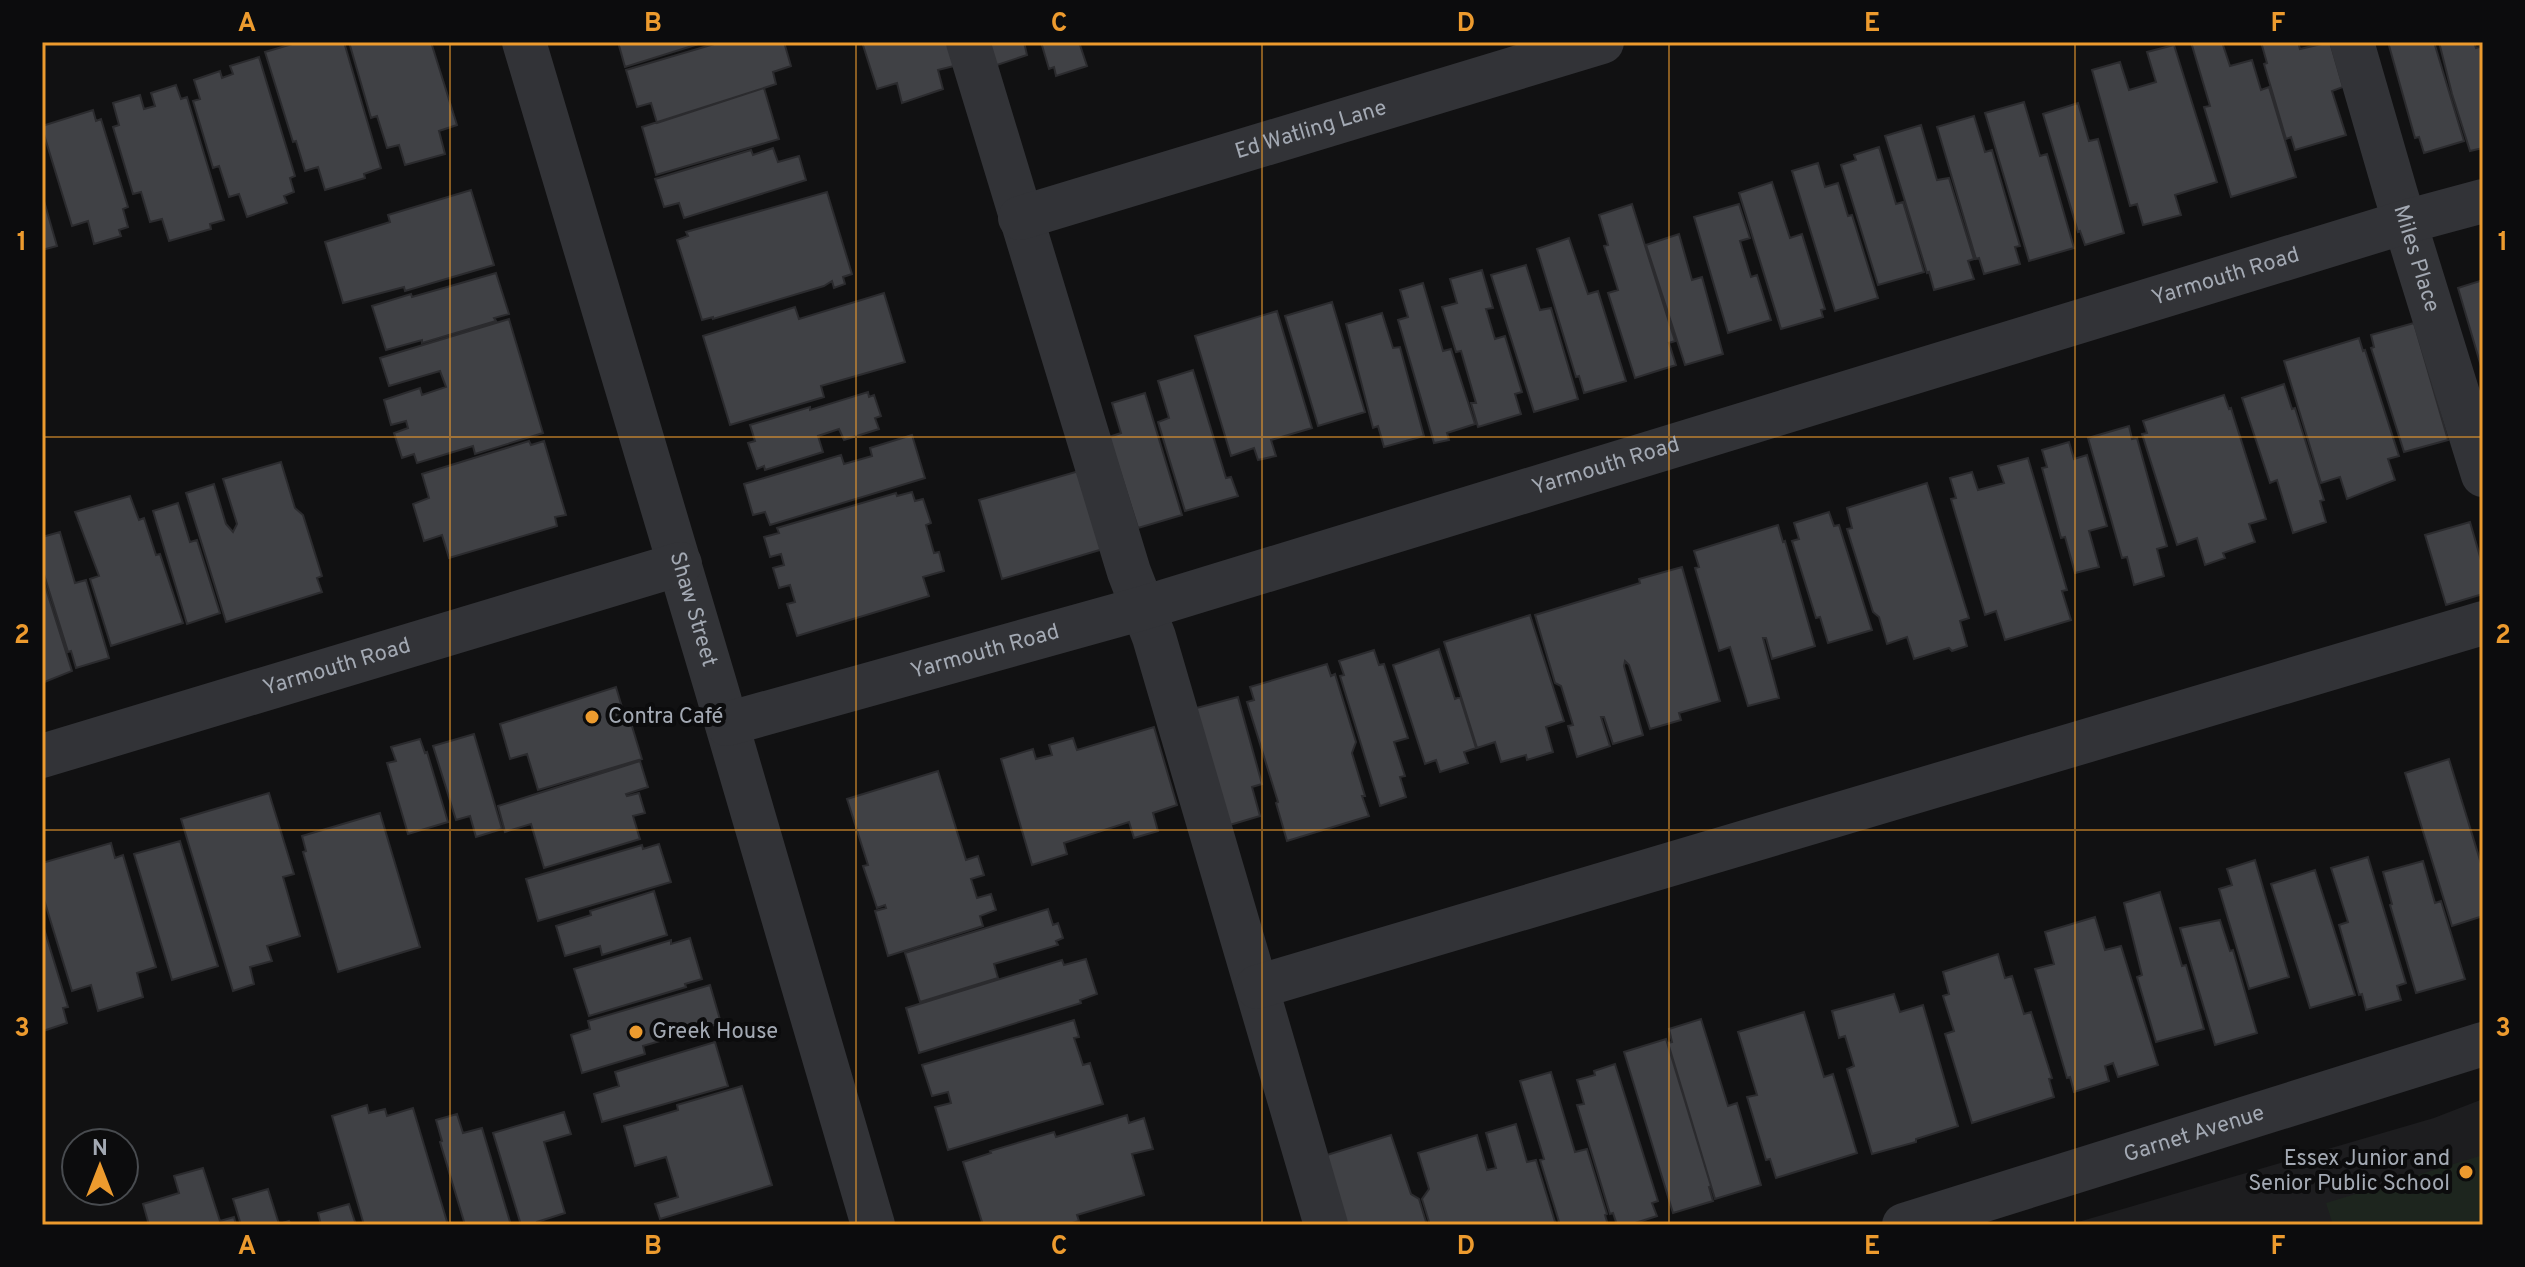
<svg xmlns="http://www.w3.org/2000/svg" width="2525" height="1267" viewBox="0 0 2525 1267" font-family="Overpass,sans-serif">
	<rect width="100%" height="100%" fill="#111112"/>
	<path fill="#1d1d1f" d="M2483 1099V1225H2068L2434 1118Z"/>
	<path fill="#1d251e" d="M2483 1155V1225H2333L2326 1203Z"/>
	<path fill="#404145" stroke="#2b2b2e" stroke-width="2" d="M299 42H344L381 168 364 174 365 178 325 190 318 167 305 171 296 141 293 142 265 52Z
		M349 42H431L457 125 439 131 445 154 405 165 399 145 387 148 377 116 371 118Z
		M618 42H705L625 67Z
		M721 42H784L791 66 773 72 776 84 657 123 651 103 637 107 626 70Z
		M862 42H951L958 65 938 70 943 89 902 103 897 83 877 89Z
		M987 42H1024L1027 55 994 66Z
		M1041 42H1079L1087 66 1056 76 1054 67 1049 69Z
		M2191 42H2222L2230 66 2252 60 2261 90 2269 87 2296 177 2231 197 2204 107 2210 106Z
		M2261 42H2298L2300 49 2330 42 2343 87 2332 91 2346 135 2295 150 2291 137 2286 139 2264 64 2267 63Z
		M2388 42H2434L2464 141 2424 153 2419 137 2415 138Z
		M2439 42H2474L2476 48 2483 46V148L2470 151 2452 94Z
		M2174 45 2217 182 2175 195 2181 215 2143 225 2137 204 2130 206 2092 70 2120 62 2129 90 2156 82 2147 52Z
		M259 57 295 176 290 178 294 192 284 196 287 203 247 217 239 194 229 197 219 166 213 168 193 101 200 99 194 80 220 71 222 78 233 74 230 66Z
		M176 85 181 99 187 97 224 220 210 224 211 229 169 241 162 219 150 222 141 192 133 194 113 127 119 125 113 103 140 95 144 109 155 106 151 93Z
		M764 88 779 139 656 175 642 127Z
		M2024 102 2040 156 2047 154 2074 248 2029 261 1985 113Z
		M2078 103 2089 141 2098 139 2124 233 2085 245 2080 231 2078 232 2043 114Z
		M93 110 96 121 101 119 128 207 123 209 128 227 119 230 121 236 94 244 88 221 72 226 42 128V126Z
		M1974 116 1985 152 1992 150 2020 246 2015 247 2020 264 1984 274 1979 258 1976 259 1937 127Z
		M1921 125 1937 180 1949 178 1974 259 1968 261 1974 279 1934 290 1929 272 1927 273 1885 136Z
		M1879 147 1896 204 1903 202 1924 272 1878 285 1841 165 1856 160 1854 155Z
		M773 148 778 162 799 156 806 180 684 218 679 203 664 207 655 179 751 150 753 155Z
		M1818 163 1825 187 1838 183 1848 216 1852 215 1878 298 1835 311 1792 171Z
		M1772 182 1790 238 1802 234 1825 309 1821 310 1823 317 1781 329 1739 193Z
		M471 190 494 265 405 291 404 287 343 303 325 242 390 222 388 215Z
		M827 192 852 274 843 277 845 284 834 288 832 281 824 286 713 319V317L702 320 677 240 688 236 686 232Z
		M42 194 57 246 42 250Z
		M1632 204 1675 341 1669 343 1676 365 1635 378 1608 293 1618 290 1604 246 1608 245 1599 215Z
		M1739 204 1750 238 1740 241 1751 277 1757 275 1771 320 1728 333 1694 217Z
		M1679 234 1692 280 1702 277 1723 354 1685 365 1646 245Z
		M1569 238 1588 294 1598 291 1626 381 1584 393 1579 376 1576 377 1537 249Z
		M1526 265 1540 310 1551 308 1578 399 1534 412 1491 275Z
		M1482 270 1493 308 1486 309 1495 339 1505 336 1522 392 1515 394 1521 414 1478 427 1471 403H1476L1461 351 1456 352 1442 307 1457 303 1450 279Z
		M496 273 509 314 494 318 496 321 422 343V340L386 350 372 306 411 294 412 297Z
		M2483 280V373L2458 288Z
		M1423 283 1443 351 1451 349 1475 424 1447 433 1449 440 1434 443 1398 320 1408 317 1400 290Z
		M884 293 905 362 821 386 824 397 730 425 703 336 795 307 799 319Z
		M1332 302 1365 412 1318 426 1285 316Z
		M1277 311 1312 428 1271 440 1276 456 1258 460 1254 448 1231 456 1195 336Z
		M1382 313 1393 348 1400 347 1424 436 1384 447 1378 426 1373 428 1346 324Z
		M509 319 543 433 475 454 473 446 417 463 414 454 402 458 394 433 408 428 406 421 391 425 384 400 420 388 422 395 446 387 440 371 389 386 380 358Z
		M2414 323 2448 440 2404 452 2371 348 2374 347 2371 335Z
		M2359 338 2363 351 2365 350 2399 456 2388 459 2395 480 2347 499 2340 477 2321 483 2284 361Z
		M1193 370 1226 478 1231 477 1238 496 1185 511 1158 422 1169 418 1158 381Z
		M2284 384 2292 409 2295 408 2324 500 2320 501 2326 522 2293 533 2277 480 2270 483 2242 398Z
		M868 392 869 397 874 395 881 416 875 418 879 429 844 440 839 429 818 436 823 452 765 470 764 466 757 469 748 443 755 441 750 425 810 407V410Z
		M1145 393 1182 515 1138 528 1109 437 1121 433 1112 403Z
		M2224 395 2229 409 2231 408 2266 519 2249 524 2255 542 2223 553 2225 558 2205 565 2197 538 2177 545 2142 434 2147 433 2143 421Z
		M2129 426 2132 439 2137 438 2167 546 2157 549 2164 576 2134 585 2127 557 2122 558 2088 438Z
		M912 435 925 478 770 525 765 512 753 515 744 484 841 455 844 464 872 456 870 448Z
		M529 441 531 445 544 441 566 515 555 517 557 526 449 558 442 535 424 541 413 504 429 498 422 474Z
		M2069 442 2074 459 2087 455 2107 526 2089 531 2099 567 2075 573 2065 537 2061 538 2042 468 2047 467 2042 450Z
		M2028 458 2067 590 2062 591 2071 620 2005 640 1996 611 1985 615 1951 499 1956 498 1950 478 1972 472 1978 490 2004 483 1998 466Z
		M281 462 295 508 303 515 322 576 317 578 322 592 226 622 186 493 214 484 226 524 233 532 237 524 223 479Z
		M1079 471 1103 549 1002 579 979 500Z
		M1927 483 1969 618 1960 621 1967 646 1952 651 1949 648 1914 659 1907 637 1887 644 1879 617 1873 612 1847 529 1852 528 1847 508Z
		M912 492 915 501 923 499 931 523 926 525 934 553 939 552 944 571 923 577 929 596 797 636 787 604 795 602 790 585 779 588 773 568 784 565 781 554 770 557 764 537 779 533 777 528 896 493 897 496Z
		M130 496 139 520 144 518 156 555 160 554 183 623 111 646 90 579 99 576 75 512Z
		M178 503 190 542 197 540 220 613 187 624 153 511Z
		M1829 512 1834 526 1839 525 1872 630 1828 643 1820 617 1816 618 1792 541 1799 539 1794 523Z
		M2470 522 2483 567V594L2446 605 2425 535Z
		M1778 525 1783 542 1785 541 1815 646 1772 659 1766 638H1763L1779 698 1748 706 1730 647 1719 651 1695 568 1699 567 1694 551Z
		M60 532 75 583 86 580 109 658 76 668 71 651 68 652 42 568V537Z
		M1682 567 1720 701 1679 713 1681 720 1650 729 1629 665 1625 661 1624 666 1643 735 1613 744 1604 717H1601L1610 746 1577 757 1568 726 1573 725 1561 686 1555 683 1535 615 1640 583 1639 579Z
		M42 576 72 671 42 683Z
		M1530 615 1564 721 1546 727 1553 752 1527 760 1526 755 1501 762 1495 742 1477 748 1444 642Z
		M1439 649 1455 699 1460 697 1476 748 1464 752 1468 763 1440 772 1436 760 1425 764 1393 665Z
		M1374 650 1379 665 1384 664 1408 738 1394 742 1405 776 1400 777 1406 797 1380 806 1340 676 1344 675 1339 661Z
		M1327 664 1331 676 1335 674 1356 742 1352 753 1365 796H1362L1369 816 1287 841 1276 803 1278 802 1247 702 1254 700 1250 687Z
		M616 687 627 724 631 723 642 759 538 790 527 754 510 759 500 724Z
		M1238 697 1262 784 1252 787 1260 816 1223 827 1189 710Z
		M1154 727 1177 805 1153 813 1158 831 1134 838 1129 822 1064 843 1067 854 1032 865 1001 759 1033 749 1036 759 1052 755 1049 745 1073 738 1077 750Z
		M474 734 502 829 476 837 470 816 456 820 433 746Z
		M420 739 425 753 427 752 448 822 408 834 387 763 396 761 391 747Z
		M2449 759 2483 870V916L2452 926 2405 773Z
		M640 761 648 787 626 794 627 796 639 793 645 813 633 816 640 839 544 868 531 824 505 832 498 806Z
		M938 771 966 860 978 856 984 875 971 879 977 898 991 894 996 910 980 916 983 926 888 956 875 911 886 908 885 905 877 908 863 866 868 865 847 799Z
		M269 793 294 874 283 877 300 936 267 946 272 961 250 967 254 984 233 991 181 819Z
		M380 813 420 947 338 972 303 852 306 851 302 836Z
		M180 841 218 966 172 980 134 854Z
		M111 843 115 858 123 855 156 967 137 973 143 997 98 1011 91 985 72 991 42 893V863Z
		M659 844 671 882 538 921 526 879 642 845 643 849Z
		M2368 857 2406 983 2397 986 2401 1000 2366 1010 2362 994 2359 995 2339 925 2348 922 2331 868Z
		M2255 860 2289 977 2249 989 2219 889 2232 885 2227 869Z
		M2423 861 2435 903 2441 901 2465 979 2416 993 2390 905 2392 904 2383 872Z
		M2315 870 2355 995 2310 1008 2271 884Z
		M654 891 667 935 602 955 600 946 565 956 556 926 591 915 590 911Z
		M2160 892 2182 966 2186 965 2204 1029 2156 1042 2137 977 2142 975 2124 903Z
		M1048 909 1053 925 1058 923 1063 938 1056 941 1058 945 994 964 998 978 920 1002 905 953Z
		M2095 917 2105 950 2121 946 2158 1065 2118 1077 2113 1063 2105 1066 2109 1081 2074 1092 2070 1077 2067 1078 2035 969 2054 964 2045 932Z
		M2220 920 2230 951 2233 950 2257 1033 2215 1045 2180 928Z
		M42 922 68 1007 63 1008 67 1023 43 1031Z
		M690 938 702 979 685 984 686 987 589 1016 574 969 671 940V944Z
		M1998 954 2005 978 2012 976 2024 1014 2031 1012 2052 1078 2049 1079 2054 1097 1972 1123 1945 1034 1954 1031 1943 996 1949 994 1943 972Z
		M1086 959 1097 994 1080 1000 1081 1003 919 1053 906 1008 1062 960 1064 965Z
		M710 985 721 1023 643 1046 645 1054 582 1073 571 1035 590 1029 588 1021Z
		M1894 994 1900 1012 1923 1005 1958 1126 1916 1139V1142L1872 1154 1847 1069 1854 1066 1845 1036 1839 1038 1832 1011Z
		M1804 1012 1824 1077 1833 1074 1857 1153 1776 1178 1770 1159 1766 1160 1747 1097 1757 1095 1738 1032Z
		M1701 1019 1728 1106 1737 1103 1761 1185 1715 1199 1668 1043 1672 1042 1669 1029Z
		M1074 1020 1079 1037 1074 1038 1083 1065 1090 1063 1103 1104 948 1150 935 1107 951 1103 948 1092 932 1096 922 1065Z
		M1666 1039 1711 1186 1709 1187 1713 1201 1673 1213 1624 1052Z
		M715 1042 728 1086 602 1122 594 1094 619 1086 615 1072Z
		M1615 1064 1658 1201 1652 1203 1657 1216 1629 1225H1617L1613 1213 1610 1214 1577 1105 1584 1104 1577 1080 1595 1075 1594 1071Z
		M1551 1072 1575 1152 1587 1149 1607 1214 1605 1215 1608 1225H1560L1540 1160 1544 1159 1520 1081Z
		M742 1086 772 1185 660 1219 655 1204 678 1197 666 1157 635 1166 624 1126 678 1110 677 1105Z
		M367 1105 369 1113 385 1109 387 1116 413 1108 448 1225H364L332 1116Z
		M564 1112 571 1134 544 1142 565 1213 537 1222 538 1225H521L493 1133Z
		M457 1114 463 1133 482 1128 511 1225H465L440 1142 442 1141 436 1120Z
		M1127 1115 1129 1123 1144 1118 1153 1149 1132 1154 1144 1195 1077 1215 1079 1221 1066 1225H983L963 1162 991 1153 990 1151 1054 1132 1056 1137Z
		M1516 1124 1527 1162 1536 1160 1556 1225H1430L1422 1199 1429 1189 1418 1153 1477 1135 1487 1170 1496 1168 1486 1133Z
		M1391 1135 1411 1194 1419 1199 1427 1225H1341L1327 1155Z
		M203 1168 220 1221 234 1217 236 1225H149L143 1204 179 1193 174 1176Z
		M268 1189 279 1224 289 1221 291 1225H241L233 1199Z
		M349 1204 356 1225H321L318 1213Z"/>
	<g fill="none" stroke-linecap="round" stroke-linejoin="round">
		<g stroke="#323337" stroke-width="44">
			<path id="s1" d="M524 42 715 684 873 1225"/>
			<path d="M968 42 1129 572 1154 637 1326 1225"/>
			<path id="s2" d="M2352 42 2396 194 2483 475"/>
			<path id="s3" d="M1020 218 1602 42"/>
			<path id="s4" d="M727 724 1143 608 2405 222 2483 201"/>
			<path id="s5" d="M42 756 680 564"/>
			<path d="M1257 987 2483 623"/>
			<path id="s6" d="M1904 1225 2483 1044"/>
		</g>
	</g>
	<path fill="none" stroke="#ed9b2e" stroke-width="2" stroke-opacity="0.55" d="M450 42V1225M856 42V1225M1262 42V1225M1669 42V1225M2075 42V1225M42 437H2483M42 830H2483"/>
	<g fill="#ed9b2e" stroke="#0c0c0d" stroke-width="3">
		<circle cx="592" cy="717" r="8"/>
		<circle cx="636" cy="1032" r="8"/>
		<circle cx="2466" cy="1172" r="8"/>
	</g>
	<g text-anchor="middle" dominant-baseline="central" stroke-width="8" stroke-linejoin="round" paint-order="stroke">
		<g font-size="22" fill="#a3a9b3" stroke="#0c0c0d">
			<text stroke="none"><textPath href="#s3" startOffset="304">Ed Watling Lane</textPath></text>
			<text stroke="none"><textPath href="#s2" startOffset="226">Miles Place</textPath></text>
			<text stroke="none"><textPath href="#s4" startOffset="1564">Yarmouth Road</textPath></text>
			<text stroke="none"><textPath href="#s4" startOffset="916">Yarmouth Road</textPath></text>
			<text stroke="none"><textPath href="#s1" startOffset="592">Shaw Street</textPath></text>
			<text stroke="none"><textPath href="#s4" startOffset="268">Yarmouth Road</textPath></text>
			<text stroke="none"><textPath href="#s5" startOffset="308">Yarmouth Road</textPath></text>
			<text stroke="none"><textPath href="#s6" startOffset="304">Garnet Avenue</textPath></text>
		</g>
		<g font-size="22" fill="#a3a9b3" stroke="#0c0c0d" text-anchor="start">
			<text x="608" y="717">Contra Café</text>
			<text x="652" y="1032">Greek House</text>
			<text x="2450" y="1159" text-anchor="end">Essex Junior and<tspan x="2450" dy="25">Senior Public School</tspan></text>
		</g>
	</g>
	<rect width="2525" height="1267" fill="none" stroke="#0c0c0d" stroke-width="88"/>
	<g transform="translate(100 1167)"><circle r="38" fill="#0c0c0d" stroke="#484b4f" stroke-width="2"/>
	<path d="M0-6L14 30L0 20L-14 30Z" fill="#ed9b2e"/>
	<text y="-12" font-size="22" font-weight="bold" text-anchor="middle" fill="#a3a9b3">N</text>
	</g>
	<rect x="44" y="44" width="2437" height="1179" fill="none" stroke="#ed9b2e" stroke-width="3"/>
	<g font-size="26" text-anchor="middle" font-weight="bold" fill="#ed9b2e">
		<text x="247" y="31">A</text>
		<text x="653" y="31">B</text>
		<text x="1059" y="31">C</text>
		<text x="1466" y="31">D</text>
		<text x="1872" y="31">E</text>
		<text x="2278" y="31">F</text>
		<text x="22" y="250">1</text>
		<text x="2503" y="250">1</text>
		<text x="22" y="643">2</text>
		<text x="2503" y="643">2</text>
		<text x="22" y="1036">3</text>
		<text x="2503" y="1036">3</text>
		<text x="247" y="1254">A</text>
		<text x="653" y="1254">B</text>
		<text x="1059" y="1254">C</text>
		<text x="1466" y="1254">D</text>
		<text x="1872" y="1254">E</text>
		<text x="2278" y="1254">F</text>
	</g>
</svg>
